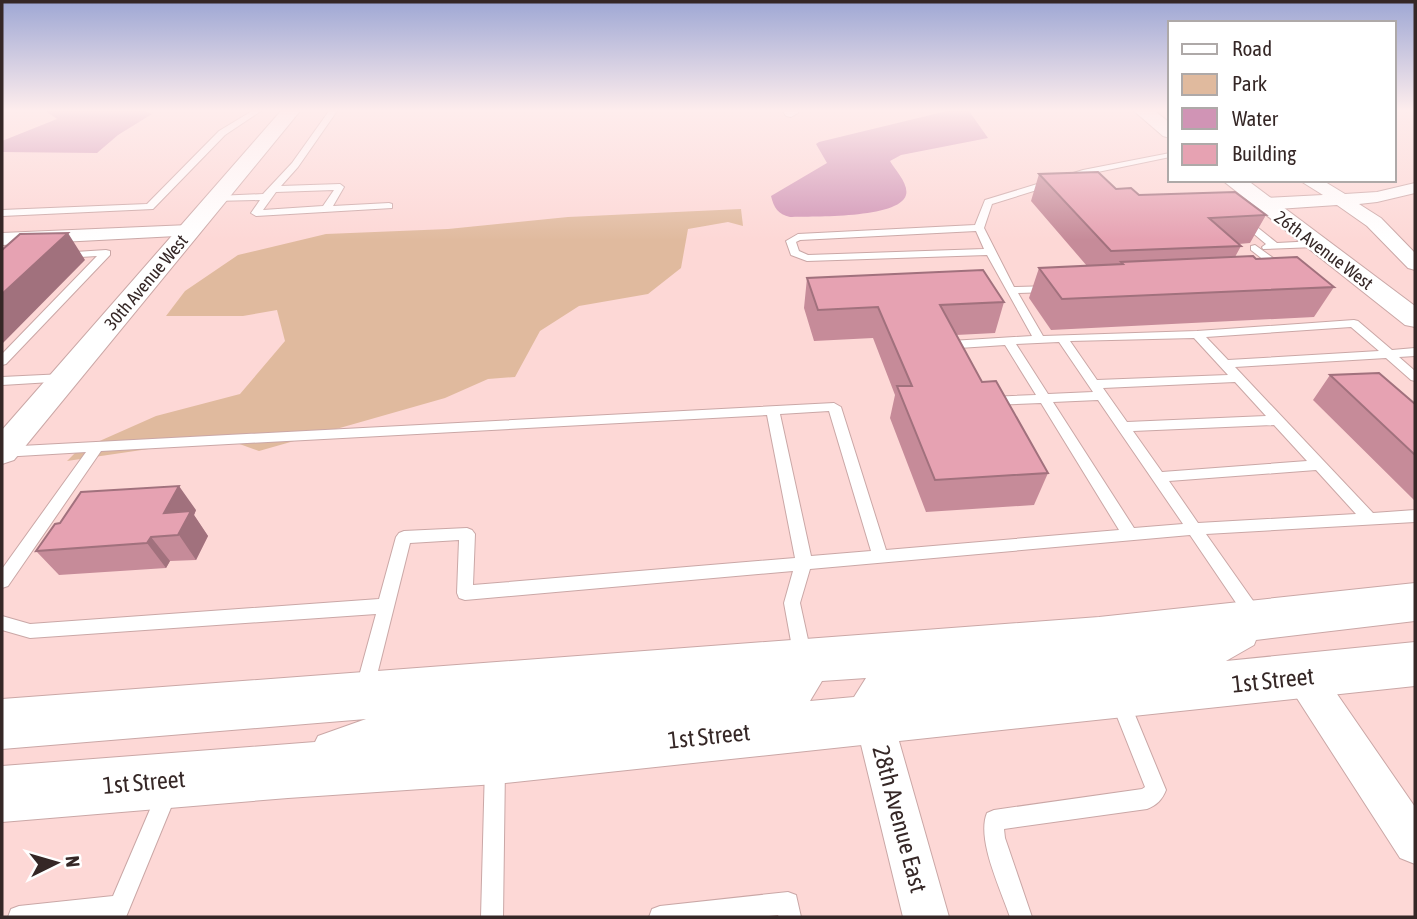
<svg xmlns="http://www.w3.org/2000/svg" width="1417" height="919" viewBox="0 0 1417 919" font-family="'Asap Condensed',sans-serif">
	<rect width="100%" height="100%" fill="#fdd8d6"/>
	<path fill="#e0ba9e" d="M741 209 743 226 728 222 688 229 681 268 648 294 579 306 540 331 515 377 488 379 445 398 259 451 223 438 67 461 77 451 156 416 240 394 285 341 277 310 243 316H166L185 291 238 255 326 234 448 229 568 217Z"/>
	<path fill="#d094b5" d="M46 111H145L152 114 118 135 97 153 2 152V141L57 119Z
		M947 111H969L988 138 901 155 890 161C895 170 909 184 906 195 899 219 812 216 790 217 778 214 774 208 771 196L827 163 816 144 819 142Z"/>
	<g fill="none" stroke-linecap="round" stroke-linejoin="round">
		<defs>
			<path id="service" d="M252 111H261L225 135 153 209 2 216V210L147 204 219 131Z
				M329 111H337L298 167 281 186 340 184 344 187 333 206 389 203 392 204V208L256 216 251 213 260 200 213 201V197L216 196 263 194 292 163ZM334 190 323 206 263 210 276 192Z
				M1170 153V157L1088 174 992 204 984 228 1014 287 1051 286 1056 289 1051 292 1018 293 1043 336 1197 331 1354 320 1358 321 1392 350 1415 348V356L1399 357 1415 371V381L1411 380 1386 358 1235 367 1373 513 1415 510V522L1206 534 1261 612 1263 617 1261 622 1255 624 1249 622 1190 535 810 569 800 603 812 658 809 664 803 666 797 664 794 658 784 603 793 571 465 600 459 598 457 593 459 540 410 543 374 687 371 693 365 695 359 693 356 687 376 614 30 638 2 630V616L30 624 379 599 396 537 399 533 404 531 467 528 472 530 475 534 473 585 795 558 767 415 101 451 8 586 2 588V569L86 452 2 457V447L834 403 841 407 886 550 1119 530 1041 403 990 405 984 401 990 397 1036 395 1005 345 959 348 962 353 956 357 952 356 945 345 951 341 1032 336 987 255 807 261 791 255 786 241 798 234 975 225 985 200 1083 170ZM976 231 984 249 808 255 799 251 796 242 800 240ZM1351 327 1379 351 1228 360 1206 337ZM1194 338 1228 375 1097 380 1070 341ZM1059 342 1093 392 1048 394 1016 344ZM1235 382 1266 416 1127 422 1103 388ZM1098 400 1183 524 1134 528 1053 402ZM829 411 871 551 811 556 780 414ZM1274 425 1307 461 1162 472 1133 431ZM1316 470 1356 514 1198 523 1169 481Z
				M1241 219H1247L1277 243 1316 241 1321 244 1316 247 1263 249 1262 247 1266 244 1241 223Z
				M1255 245 1287 268V272H1279L1251 250V246Z
				M106 250 110 251V255L6 364 2 365V354L97 256 64 258 59 255 60 253Z
				M64 374 68 375 70 378 68 381 2 385V377Z
				M1119 690 1126 693 1166 790C1162 800 1157 805 1147 809L1004 829 1005 838 1032 917H1010C1001 890 976 839 987 813L994 810 1142 789 1145 787 1110 699 1112 693Z
				M495 756 502 759 505 766 503 917H481L485 766 488 759Z
				M167 783 174 786 177 793 126 917H8L11 909 19 906 113 896 160 786Z
				M788 892 796 895 801 917H779L778 915 760 917H649L652 909 660 906Z"/>
			<path id="minor" d="M783 111H798V113L791 117 786 116Z
				M1299 180H1322L1345 194 1377 192 1415 183V193L1377 202 1359 204 1381 218 1415 253V270L1408 268 1367 226 1337 205 1264 210 1255 204 1264 198 1323 195Z
				M189 225 196 227 199 231 196 235 2 245V233Z
				M1304 661 1317 665 1415 807V864L1400 858 1291 689 1286 677 1291 665Z
				M874 702 887 707 893 720 949 917H903L855 720 861 707Z"/>
			<path id="tertiary" d="M281 111H300L14 460 2 464V430Z
				M1134 111H1155L1170 123V138L1163 136Z
				M1222 180H1247L1415 306V327L1405 325Z"/>
			<path id="primary" d="M1415 583V621L1256 640 1254 645 1226 661 1415 642V686L496 784 288 798 2 822V766L315 742 318 736 366 719 2 749V699L1099 617ZM866 678 854 697 810 701 822 681Z"/>
		</defs>
		<use href="#service" stroke="#caa7a6" stroke-width="2"/>
		<use href="#minor" stroke="#caa7a6" stroke-width="2"/>
		<use href="#tertiary" stroke="#caa7a6" stroke-width="2"/>
		<use href="#primary" stroke="#caa7a6" stroke-width="2"/>
		<use href="#service" fill="#fff" fill-rule="evenodd"/>
		<use href="#minor" fill="#fff" fill-rule="evenodd"/>
		<use href="#tertiary" fill="#fff" fill-rule="evenodd"/>
		<use href="#primary" fill="#fff" fill-rule="evenodd"/>
	</g>
	<path fill="#c68b99" d="M1039 174 1116 189 1139 195 1266 215 1250 243 1239 244 1241 246 1235 257 1256 259 1334 287 1314 317 1051 330 1029 298 1039 268 1087 266 1031 201Z
		M807 278 1004 302 995 333 956 335 982 382 1048 473 1034 505 926 512 890 418 895 395 873 338 814 341 804 308Z
		M1330 375 1415 404V501L1313 400Z
		M196 510 194 515 208 536 196 560 170 561 166 568 59 575 36 551 60 523Z"/>
	<path fill="#a1717d" d="M68 233 85 260 2 344V294Z
		M179 486 196 510 194 515 208 536 196 560 164 513Z
		M151 537 170 561 166 568 147 543Z"/>
	<path fill="#e6a2b2" stroke="#a1717d" stroke-width="2" d="M1098 172 1116 189 1131 188 1139 195 1235 192 1266 215 1209 218 1241 246 1111 251 1039 174Z
		M68 233 2 294V250L20 234Z
		M1253 256 1256 259 1297 257 1334 287 1062 299 1039 268 1123 264 1121 262Z
		M983 270 1004 302 940 305 982 382 996 381 1048 473 935 480 897 386H912L878 307 818 310 807 278Z
		M1379 373 1415 404V455L1330 375Z
		M179 486 164 513 191 511 178 535 151 537 147 543 36 551 55 524 60 523 81 492Z"/>
	<linearGradient id="sky" x2="0" y2="1"><stop stop-color="#9ea7d4"/><stop offset="0.46" stop-color="#feeded"/><stop offset="1" stop-color="#feeded" stop-opacity="0"/></linearGradient>
	<rect width="1417" height="240" fill="url(#sky)"/>
	<g text-anchor="middle" dominant-baseline="central" stroke-width="5" stroke-linejoin="round" paint-order="stroke">
		<g font-size="18" fill="#352726" stroke="#fff">
			<text transform="translate(1324 250) rotate(37)">26th Avenue West</text>
			<text transform="translate(146 282) rotate(-50)">30th Avenue West</text>
		</g>
		<g font-size="24" fill="#352726" stroke="#fff">
			<text transform="translate(1273 680) rotate(-6)">1st Street</text>
			<text transform="translate(709 736) rotate(-6)">1st Street</text>
			<text transform="translate(144 782) rotate(-5)">1st Street</text>
			<text transform="translate(900 819) rotate(75)">28th Avenue East</text>
		</g>
	</g>
	<rect width="1417" height="919" fill="none" stroke="#352726" stroke-width="7"/>
	<rect x="1168" y="21" width="228" height="161" fill="#ffffff" stroke="#aea9a8" stroke-width="2"/>
	<rect x="1182" y="44" width="35" height="10" fill="#ffffff" stroke="#aea9a8" stroke-width="2"/>
	<text x="1232" y="56" font-size="21" fill="#352726">Road</text>
	<rect x="1182" y="74" width="35" height="21" fill="#e0ba9e" stroke="#aea9a8" stroke-width="2"/>
	<text x="1232" y="91" font-size="21" fill="#352726">Park</text>
	<rect x="1182" y="108" width="35" height="21" fill="#d094b5" stroke="#aea9a8" stroke-width="2"/>
	<text x="1232" y="126" font-size="21" fill="#352726">Water</text>
	<rect x="1182" y="144" width="35" height="21" fill="#e6a2b2" stroke="#aea9a8" stroke-width="2"/>
	<text x="1232" y="161" font-size="21" fill="#352726">Building</text>
	<g transform="translate(56 863) rotate(85)" stroke="#ffffff" stroke-width="5" paint-order="stroke">
	<path d="M0-5L12 26L0 18L-12 26Z" fill="#352726"/>
	<text y="-10" font-size="19" font-weight="bold" text-anchor="middle" fill="#352726">N</text>
	</g>
</svg>
